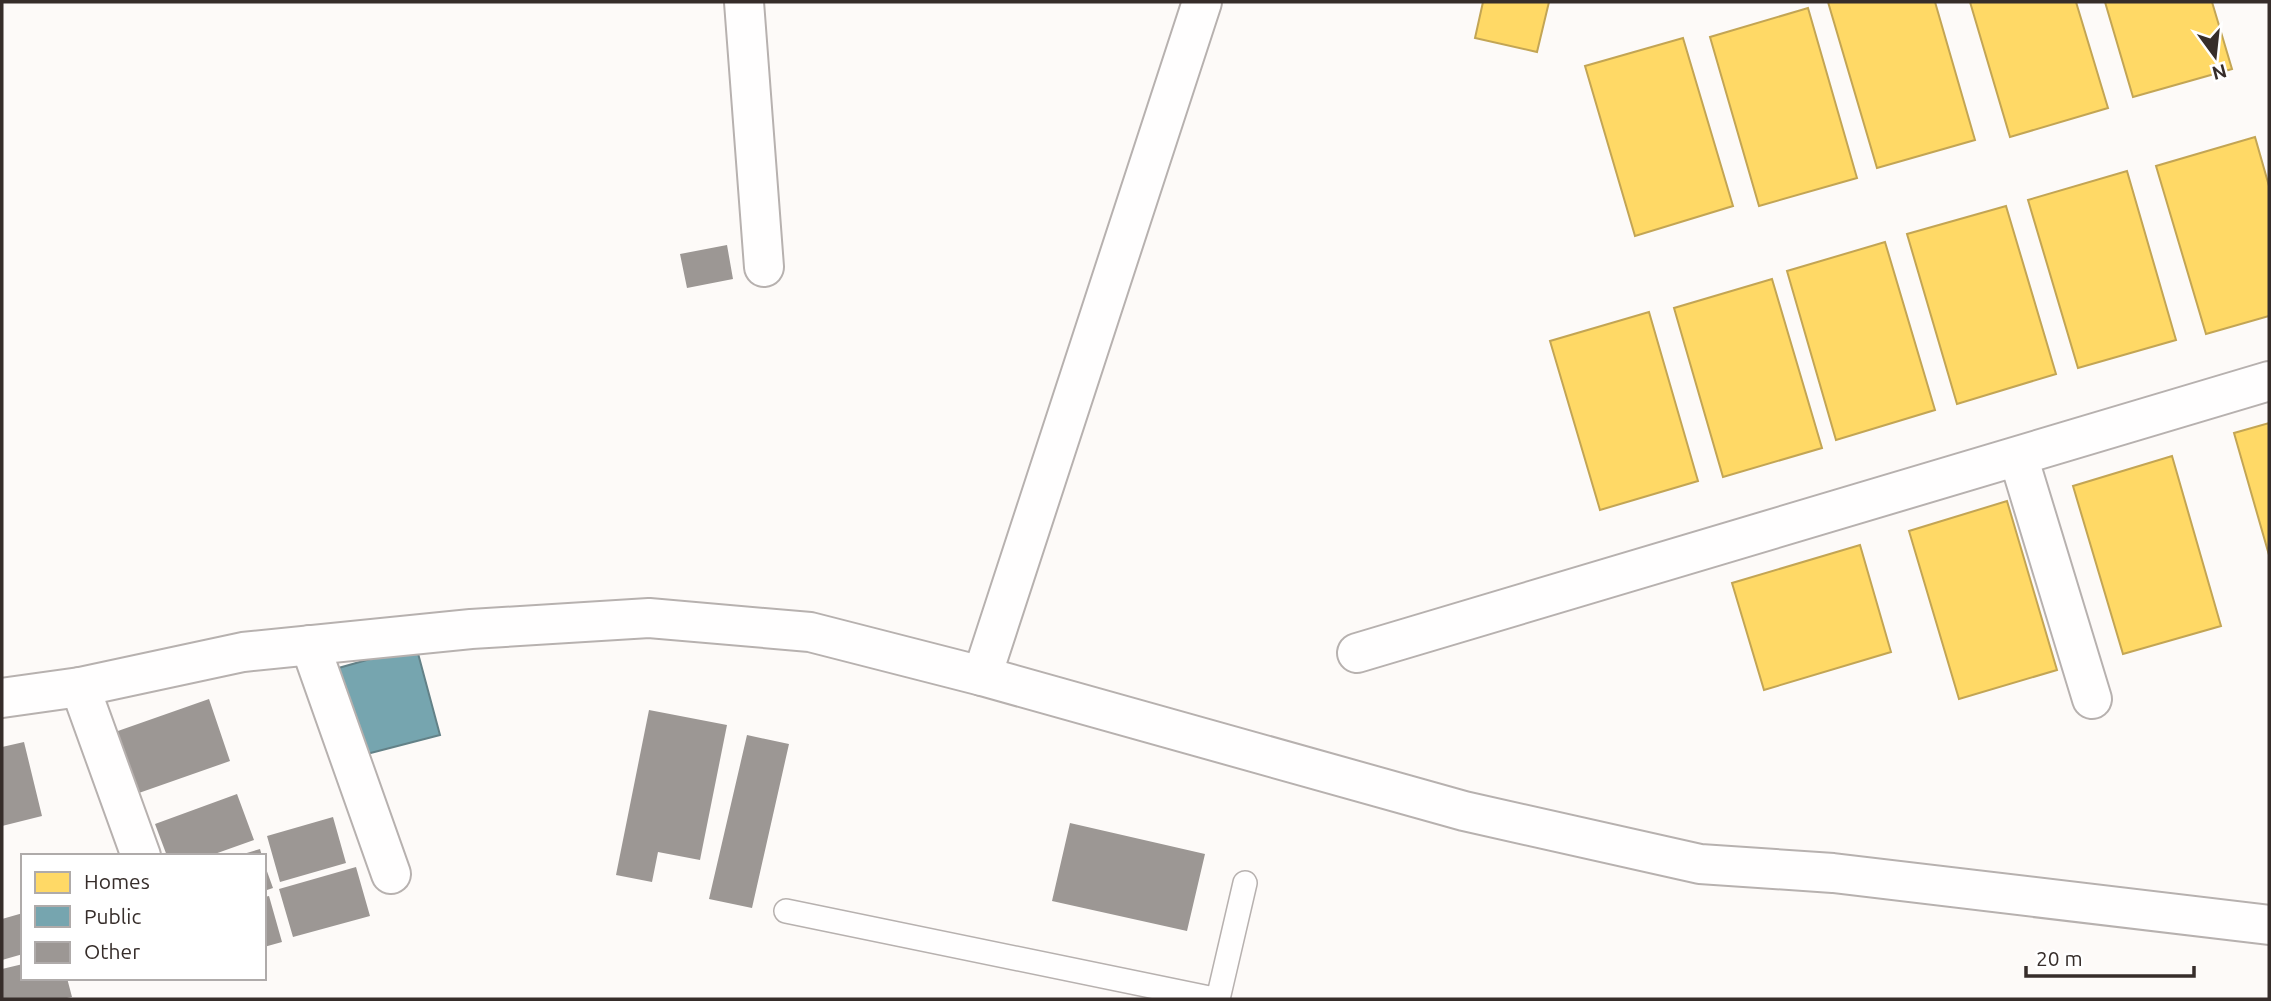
<svg xmlns="http://www.w3.org/2000/svg" width="2271" height="1001" viewBox="0 0 2271 1001" font-family="Ubuntu,sans-serif">
	<rect width="100%" height="100%" fill="#fdfaf8"/>
	<path fill="#ffd966" stroke="#c3a554" stroke-width="2" d="M1483 2H1549L1537 52 1475 38Z
		M1828 2H1935L1975 140 1877 168Z
		M1970 2H2076L2108 108 2010 137Z
		M2105 2H2212L2232 69 2133 97Z
		M1808 8 1857 178 1759 206 1710 37Z
		M1683 38 1733 206 1635 236 1585 66Z
		M2255 137 2269 186V316L2206 334 2156 166Z
		M2127 171 2176 340 2078 368 2028 200Z
		M2006 206 2056 374 1957 404 1907 234Z
		M1885 242 1935 410 1836 440 1787 271Z
		M1772 279 1822 448 1723 477 1674 308Z
		M1649 312 1698 481 1600 510 1550 341Z
		M2269 423V555L2234 433Z
		M2172 456 2221 626 2123 654 2073 486Z
		M2007 501 2057 670 1959 699 1909 531Z
		M1860 545 1891 652 1764 690 1732 583Z"/>
	<path fill="#76a5af" stroke="#638187" stroke-width="2" d="M416 646 440 735 359 756 335 669Z"/>
	<path fill="#9c9794" d="M727 245 733 279 687 288 680 254Z
		M209 699 230 761 136 794 115 732Z
		M649 710 727 725 700 860 658 852 652 882 616 875Z
		M747 735 789 744 752 908 709 899Z
		M24 742 42 816 2 826V747Z
		M237 794 254 840 209 856H167L155 824Z
		M333 817 346 863 280 882 267 836Z
		M1070 823 1205 854 1187 931 1052 901Z
		M260 849 262 856H240V855Z
		M264 863 273 888 264 891Z
		M356 867 370 916 293 937 279 889Z
		M269 896 282 942 264 947V897Z
		M23 913V954L2 960V919Z
		M23 964V978H67L72 997 62 999H2V969Z"/>
	<g fill="none" stroke-linecap="round" stroke-linejoin="round">
		<defs>
			<path id="service" d="M786 911 1214 999
				M1218 999 1245 883"/>
			<path id="minor" d="M744 2 764 267
				M2018 456 2092 699
				M310 645 391 874
				M1357 653 2269 381
				M982 676 1202 2
				M80 687 141 856"/>
			<path id="tertiary" d="M2 698 80 687 243 652 471 629 649 618 810 632 982 676 1464 811 1700 864 1833 873 2269 925"/>
		</defs>
		<use href="#service" stroke="#b7b1af" stroke-width="26"/>
		<use href="#minor" stroke="#b7b1af" stroke-width="42"/>
		<use href="#tertiary" stroke="#b7b1af" stroke-width="42"/>
		<use href="#service" stroke="#fffefe" stroke-width="23"/>
		<use href="#minor" stroke="#fffefe" stroke-width="38"/>
		<use href="#tertiary" stroke="#fffefe" stroke-width="38"/>
	</g>
	<rect width="2271" height="1001" fill="none" stroke="#362d2a" stroke-width="7"/>
	<rect x="21" y="854" width="245" height="126" fill="#ffffff" stroke="#afabaa" stroke-width="2"/>
	<rect x="35" y="872" width="35" height="21" fill="#ffd966" stroke="#afabaa" stroke-width="2"/>
	<text x="84" y="889" font-size="21" fill="#362d2a">Homes</text>
	<rect x="35" y="906" width="35" height="21" fill="#76a5af" stroke="#afabaa" stroke-width="2"/>
	<text x="84" y="924" font-size="21" fill="#362d2a">Public</text>
	<rect x="35" y="942" width="35" height="21" fill="#9c9794" stroke="#afabaa" stroke-width="2"/>
	<text x="84" y="959" font-size="21" fill="#362d2a">Other</text>
	<g transform="translate(2215 56) rotate(165)" stroke="#ffffff" stroke-width="5" paint-order="stroke">
	<path d="M0-5L12 26L0 18L-12 26Z" fill="#362d2a"/>
	<text y="-10" font-size="19" font-weight="bold" text-anchor="middle" fill="#362d2a">N</text>
	</g>
	<path d="M2026 966v10h168v-10" fill="none" stroke="#362d2a" stroke-width="3.5"/>
	<text x="2036" y="966" font-size="21" fill="#362d2a" stroke="#ffffff" stroke-width="5" paint-order="stroke">20 m</text>
</svg>
